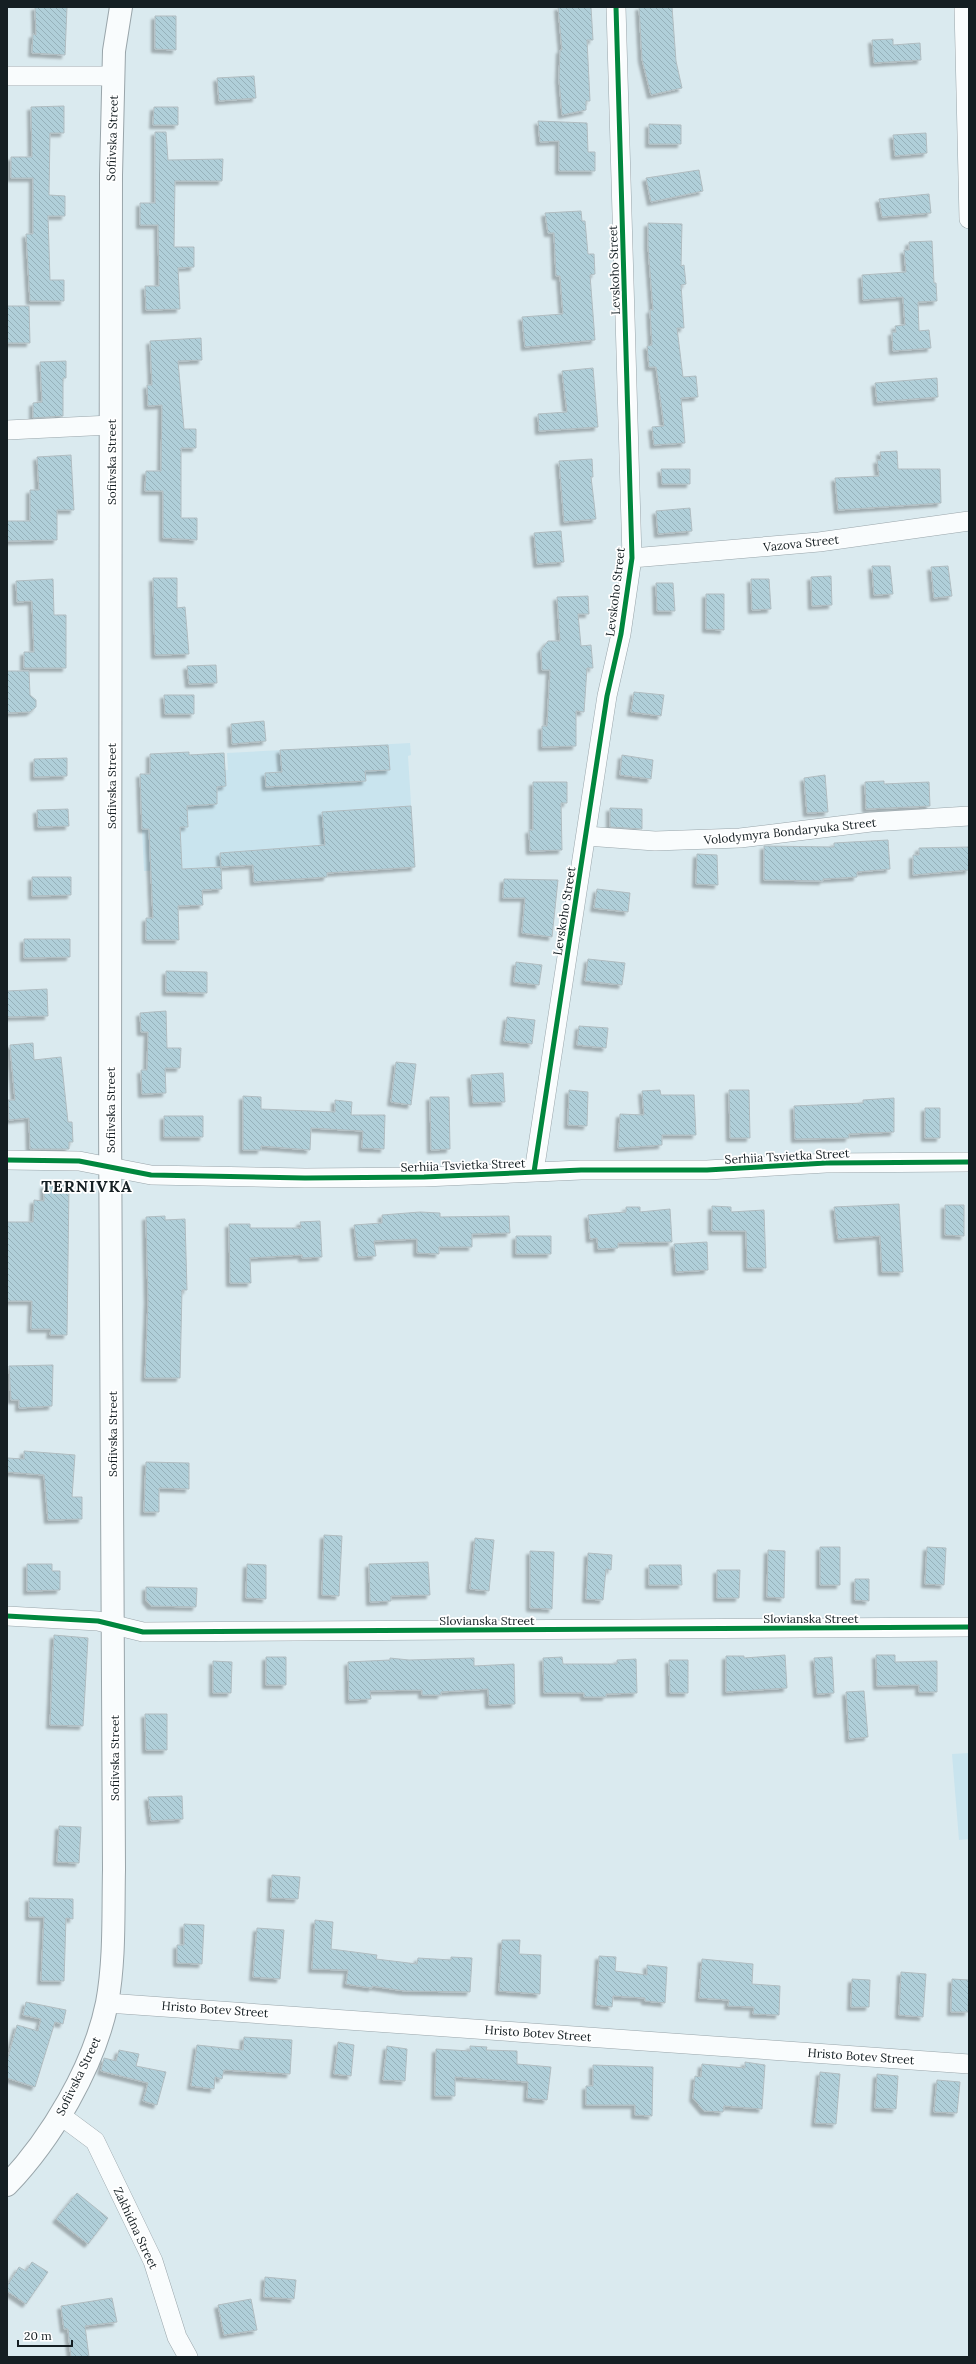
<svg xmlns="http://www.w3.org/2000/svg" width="976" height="2364" viewBox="0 0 976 2364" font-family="Lora,serif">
	<defs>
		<pattern id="building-back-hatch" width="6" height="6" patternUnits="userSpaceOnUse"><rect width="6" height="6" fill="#b0cfd9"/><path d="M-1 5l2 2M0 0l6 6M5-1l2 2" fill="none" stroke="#96b1ba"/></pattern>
		<filter id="shadow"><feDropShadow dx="-3.5" dy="3.5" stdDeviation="1" flood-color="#0004"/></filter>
	</defs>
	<rect width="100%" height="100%" fill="#daeaef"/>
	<path fill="#c9e4ee" d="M410 743 411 755 408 756 415 867 327 873V877L254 882 253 865 144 871 142 829 185 772 228 770 227 753Z
		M969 1753V1839L959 1840 952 1754Z"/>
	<path fill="url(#building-back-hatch)" stroke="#b1bdc1" filter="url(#shadow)" d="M35 7H67L65 55 32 53 33 34 36 35Z
		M558 7H591L593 40H587L590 101H586V110L562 115 559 79 560 50H562Z
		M639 7H672L676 61 682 88 651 95 642 59Z
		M155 16H176V50L155 49Z
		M893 39V45L920 43 921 60 874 63 872 40Z
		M254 76 256 98 219 101 217 78Z
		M64 106V133H50L49 195 65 196V216H48L50 280H64V301H30L26 234H33V178H11V157H32L31 107Z
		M154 107H178V125H153Z
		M538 121 587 123 588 152H595V171H559V141L540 142Z
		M649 124 681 125V144H649Z
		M155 132H166L168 160 223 159 222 181H175L174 247H194V267L178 268 180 309 146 310 145 286H159L158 225H140V203H155Z
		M926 133 927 153 895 156 893 135Z
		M699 170 703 191 651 202 646 178Z
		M929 194 931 213 882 217 879 199Z
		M581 211 582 221H585L588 254H594L595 274 590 275 595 340 525 347 522 317 563 314 560 276H556L554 233H548L545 213Z
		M648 223 682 224 681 266 684 265 686 284 681 285 684 328H677L683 377 696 376 698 397 681 398 685 443 654 445 652 427 664 426 656 367H649L647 346 652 345 650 310H653L648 246Z
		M932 241 934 283H936L937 301 918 302 919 331 929 330 931 348 893 351 892 332H896L895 326 905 325 903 297 863 300 862 275 906 272 904 250H909V242Z
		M7 306H29L30 343H7Z
		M201 338 202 360 178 361 184 429H196V448H181V518H197V540L163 538V491H145L146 471H161L162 405 148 406 147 385H152L150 341Z
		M66 361V378H63V416L33 418V403L42 402 40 362Z
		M593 368 598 427 539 431 538 414 567 412 562 371Z
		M937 378 938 397 877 402 875 383Z
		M897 451 898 469H940L941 503 838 510 835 478 879 476 877 460H881L880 452Z
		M71 455 74 510H57V540L7 541V521H30V490H39L37 457Z
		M592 459 593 477H591L596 519 564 522 559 461Z
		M661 469H690V484H662Z
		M690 508 692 531 658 534 656 511Z
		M561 531 564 562 537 564 534 533Z
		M872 566H890L893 594 874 595Z
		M948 566 952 596 934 598 931 567Z
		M831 576 832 605 812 606 811 577Z
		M153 578H177V608L185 607 189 654 155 655Z
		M53 579 54 615H66V668H24V652H34L32 601 17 602 16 581Z
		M751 579H769L771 609 752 610Z
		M656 583H673L675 611H657Z
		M706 594H724V630L706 629Z
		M588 596 589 614H578L581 646 591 645 593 668H587L584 712 576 711V746L542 747V726H547L550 670H542L541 650 548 641H560L557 597Z
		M216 665 217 683 189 684 187 666Z
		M7 671H29L30 695 36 700V707L30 712 7 713Z
		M634 692 664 695 661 716 631 712Z
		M164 695H194V714H165Z
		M264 721 266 741 232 744 231 724Z
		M388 745 390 770 365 771 366 781 266 787 265 773 282 772 280 750Z
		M189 752V755L224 753 226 786 217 787V804L187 806 188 827H180L182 869 221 867 222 889 202 890 203 905 178 906 179 940H146V918H153L149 829H142L140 774H150V754Z
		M622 755 653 760 651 779 620 775Z
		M67 758V776L34 777V759Z
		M825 775 828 812 807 813 804 778Z
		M884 781V784L929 782 930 806 866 809 865 782Z
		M533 782H567V803H561L562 850 530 851 529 830H533Z
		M411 806 415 867 327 873V877L254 882 253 865 221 867 220 853 325 845 322 812Z
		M610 808 642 809V829L610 827Z
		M68 809 69 826 38 827 37 810Z
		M888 840 890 869 857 872V877L823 879V881L764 880V846L834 847V843Z
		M969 847V870L913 875V855H919V848Z
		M697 854 717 855 718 885 696 884Z
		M32 877H71V895L32 896Z
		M504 879 558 880 552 937 522 933 525 898H503Z
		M597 889 630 893 628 912 594 908Z
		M24 939H70V957L24 958Z
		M588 959 625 963 622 985 585 981Z
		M516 962 542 965 539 985 514 982Z
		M166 971 207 972V993L166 992Z
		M47 989 48 1016 7 1017V991Z
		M166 1011 167 1048H181L180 1068H165L166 1093 142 1094 141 1070H147L148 1032H141L140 1013Z
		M507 1017 535 1020 532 1044 504 1041Z
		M579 1026 608 1028 606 1048 577 1045Z
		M33 1043 34 1060 61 1057 68 1122H72L73 1142H69V1149H30L29 1118 9 1120 8 1100H15L10 1045Z
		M396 1062 416 1064 411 1105 391 1102Z
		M503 1073 505 1102 473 1103 471 1075Z
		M569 1090 588 1092 587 1126 568 1125Z
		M660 1090 661 1095H694L696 1135H662V1145L618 1148 620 1114 644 1115 642 1091Z
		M729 1090H749L750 1138H730Z
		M243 1096 261 1097V1109L335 1112V1100L352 1102 351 1115H385L384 1149 362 1148 363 1131 311 1128 310 1150 261 1146V1150H243Z
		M430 1097H449L450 1149 431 1150Z
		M894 1098V1132L849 1134V1138L795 1139 794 1106 863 1103V1100Z
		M925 1108H940V1138H925Z
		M164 1116H203V1137H164Z
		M44 1185H69L67 1335H50L51 1329H31L32 1301H7V1222H33L34 1200 44 1201Z
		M899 1204 903 1272H882L880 1236 838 1239 834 1207Z
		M945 1205H964V1236L945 1235Z
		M712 1206 731 1207V1212L764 1210 766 1268H747L746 1231H712Z
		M626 1207H640V1212L670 1209 672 1242 618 1243V1248L598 1249 597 1238 590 1239 588 1215 626 1212Z
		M420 1212 440 1213V1217L509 1216 510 1233 472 1234V1247H439V1254L417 1253V1239L374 1241 376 1256 358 1257 354 1225 382 1223V1215Z
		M165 1216V1220L185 1219 187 1290H182L180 1378H145L148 1300 146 1217Z
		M320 1221 322 1257 302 1258V1255L250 1258 251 1283H230L229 1224H250V1228H301L300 1222Z
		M516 1236H551V1254H516Z
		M707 1242 708 1270 676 1272 674 1244Z
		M53 1365 52 1406 19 1408V1400H11L9 1366Z
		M24 1451 75 1455 72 1497H82V1519L48 1520 44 1475 7 1472V1458L24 1459Z
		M146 1462 189 1463V1489L159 1488V1512H144Z
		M324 1535 342 1536 339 1596 322 1595Z
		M475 1538 494 1540 489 1591 470 1589Z
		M820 1547H840V1585H820Z
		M927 1547 946 1548 944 1585 925 1584Z
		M768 1550 785 1551 784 1598 767 1597Z
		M530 1551 554 1552 552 1609 530 1608Z
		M588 1553 612 1555 611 1570 606 1569 603 1600 586 1599Z
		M428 1562 430 1595 391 1596V1601L370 1602 369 1564Z
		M27 1564H52V1571H60V1590L27 1591Z
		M247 1564 266 1565V1599L246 1598Z
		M649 1565H681L682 1585H649Z
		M717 1570H740L739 1598H717Z
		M855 1579H869V1601L855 1600Z
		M146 1587 197 1588 196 1607 151 1606 146 1600Z
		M54 1635 88 1638 83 1726 50 1725Z
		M785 1655 787 1688 726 1692V1656H744V1658Z
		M876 1655H895V1662L937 1661V1692H919V1685L877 1686Z
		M266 1657H286V1685H266Z
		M562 1657 563 1664H617V1660L636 1659 637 1693 606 1694V1697H584V1693H544L543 1658Z
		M832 1657 834 1693 817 1694 814 1658Z
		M390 1658 409 1660 474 1658V1666L514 1664 515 1704 489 1705 488 1689 441 1692V1695H422V1690L370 1691 371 1699 349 1700 348 1662 390 1660Z
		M669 1660H688V1693H670Z
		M213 1661 232 1662 231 1693H213Z
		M864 1691 868 1737 849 1739 846 1692Z
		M145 1714H167V1750H146Z
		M182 1796 183 1819 151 1821 148 1797Z
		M59 1826 81 1827 79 1863 57 1862Z
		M272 1875 300 1877 298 1899 271 1898Z
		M29 1898 73 1899V1919L66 1918 64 1981H41L44 1917H29Z
		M315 1920 333 1922 331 1949 377 1955 376 1959 417 1964 418 1958 451 1960V1957L472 1958 470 1992 405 1991 372 1986V1988L346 1984 348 1970 312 1969Z
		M184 1924 204 1925 202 1964 177 1963V1945H184Z
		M257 1928 284 1930 280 1979 253 1977Z
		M502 1940H520L519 1954 541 1955 540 1994 499 1991Z
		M599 1956 616 1957 615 1971 647 1975V1965L667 1967 665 2003 645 2001V1998L613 1996 612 2007 596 2005Z
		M702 1959 753 1964 752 1984 780 1986 779 2015 753 2014 754 2007 728 2006 729 2000 699 1998Z
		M901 1972 926 1974 923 2017 899 2015Z
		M852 1979 870 1980 869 2007H851Z
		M952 1979 969 1980 968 2012H951Z
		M26 2002 66 2010 63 2024 55 2022 35 2087 7 2078V2061L17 2025 38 2031 41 2019 23 2015Z
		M244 2037 292 2040 290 2074 224 2070 222 2079 215 2077 214 2089 191 2086 197 2045 243 2050Z
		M338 2042 354 2045 351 2076 334 2074Z
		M387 2046 407 2049 405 2081 383 2080Z
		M470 2046 487 2047 486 2050 517 2051V2064L551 2067 547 2100 527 2098 528 2082 455 2077V2096H435L436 2049 470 2051Z
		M119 2050 139 2054 136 2066 166 2072 157 2105 143 2101 148 2083 101 2071 104 2058 116 2061Z
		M745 2062 765 2065 762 2109 724 2106 723 2112 704 2111 693 2098 695 2076 701 2077 702 2064 745 2068Z
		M593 2065 653 2067 652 2116 635 2115V2105H586V2086H593Z
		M820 2072 840 2074 836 2124 815 2123Z
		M877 2074 898 2076 896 2109 875 2108Z
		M937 2080 960 2082 957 2113 934 2112Z
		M77 2193 108 2218 88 2244 56 2219Z
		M32 2262 48 2272 26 2304 7 2291V2286L19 2267 26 2271Z
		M265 2277 296 2280 294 2299 264 2297Z
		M112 2298 117 2322 85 2326 89 2357H71L68 2329H64L61 2306Z
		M251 2299 257 2330 224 2335 218 2305Z"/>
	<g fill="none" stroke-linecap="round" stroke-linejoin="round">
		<defs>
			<path id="minor" d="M964 7 969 219
				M7 76H114
				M7 430 111 425
				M632 558 819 542 969 521
				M586 836 655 841 740 838 871 822 969 816
				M7 1160 79 1161 151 1175 305 1178 424 1177 581 1170H707L826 1163 969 1162
				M534 1172 607 696 621 634 632 558 616 7
				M7 1616 98 1621 143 1632 969 1627
				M107 2003 969 2064
				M60 2115 95 2141 153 2261 177 2337 188 2357"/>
			<path id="major" d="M7 2185C51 2139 94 2067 107 2003 115 1960 113 1914 114 1870L110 1116 111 175 114 51 121 7"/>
		</defs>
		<use href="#minor" stroke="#99a5aa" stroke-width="20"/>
		<use href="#major" stroke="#99a5aa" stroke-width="24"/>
		<use href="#minor" stroke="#f9fcfd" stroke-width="19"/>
		<use href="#major" stroke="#f9fcfd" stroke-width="22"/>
		<defs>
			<path id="cycleway" d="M7 1160 79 1161 151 1175 305 1178 424 1177 581 1170H707L826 1163 969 1162
				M534 1172 607 696 621 634 632 558 616 7
				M7 1616 98 1621 143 1632 969 1627"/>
		</defs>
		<use href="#cycleway" stroke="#fff" stroke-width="8"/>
		<use href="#cycleway" stroke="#00873e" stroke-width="5"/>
	</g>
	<g text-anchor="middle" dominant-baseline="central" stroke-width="3.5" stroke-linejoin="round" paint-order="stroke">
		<g font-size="12" fill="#151f23" stroke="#fff">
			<text transform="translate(112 138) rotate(-88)">Sofiivska Street</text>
			<text transform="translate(614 270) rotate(-92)">Levskoho Street</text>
			<text transform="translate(111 462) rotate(-90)">Sofiivska Street</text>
			<text transform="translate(801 543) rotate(-6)">Vazova Street</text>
			<text transform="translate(615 592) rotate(-83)">Levskoho Street</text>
			<text transform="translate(111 786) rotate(-90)">Sofiivska Street</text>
			<text transform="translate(790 831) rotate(-6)">Volodymyra Bondaryuka Street</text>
			<text transform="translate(564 911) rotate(-81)">Levskoho Street</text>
			<text transform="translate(110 1110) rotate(-90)">Sofiivska Street</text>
			<text transform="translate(787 1156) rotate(-3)">Serhiia Tsvietka Street</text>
			<text transform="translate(463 1165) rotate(-2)">Serhiia Tsvietka Street</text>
			<text transform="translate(112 1434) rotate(-90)">Sofiivska Street</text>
			<text x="811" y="1618">Slovianska Street</text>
			<text x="487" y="1620">Slovianska Street</text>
			<text transform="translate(114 1758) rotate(-90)">Sofiivska Street</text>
			<text transform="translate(215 2009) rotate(4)">Hristo Botev Street</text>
			<text transform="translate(538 2033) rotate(4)">Hristo Botev Street</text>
			<text transform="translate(861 2056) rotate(4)">Hristo Botev Street</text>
			<text transform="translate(78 2076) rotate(-64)">Sofiivska Street</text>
			<text transform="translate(136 2228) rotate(65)">Zakhidna Street</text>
		</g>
		<g font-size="16" font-weight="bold" letter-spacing="1" fill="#151f23" stroke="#fff">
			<text x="87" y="1186">TERNIVKA</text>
		</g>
	</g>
	<rect width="976" height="2364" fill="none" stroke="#151f23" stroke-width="16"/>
	<path d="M18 2340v6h54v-6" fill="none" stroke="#151f23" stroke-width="2"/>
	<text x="24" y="2340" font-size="12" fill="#151f23" stroke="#ffffff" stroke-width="3" paint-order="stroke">20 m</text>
</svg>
